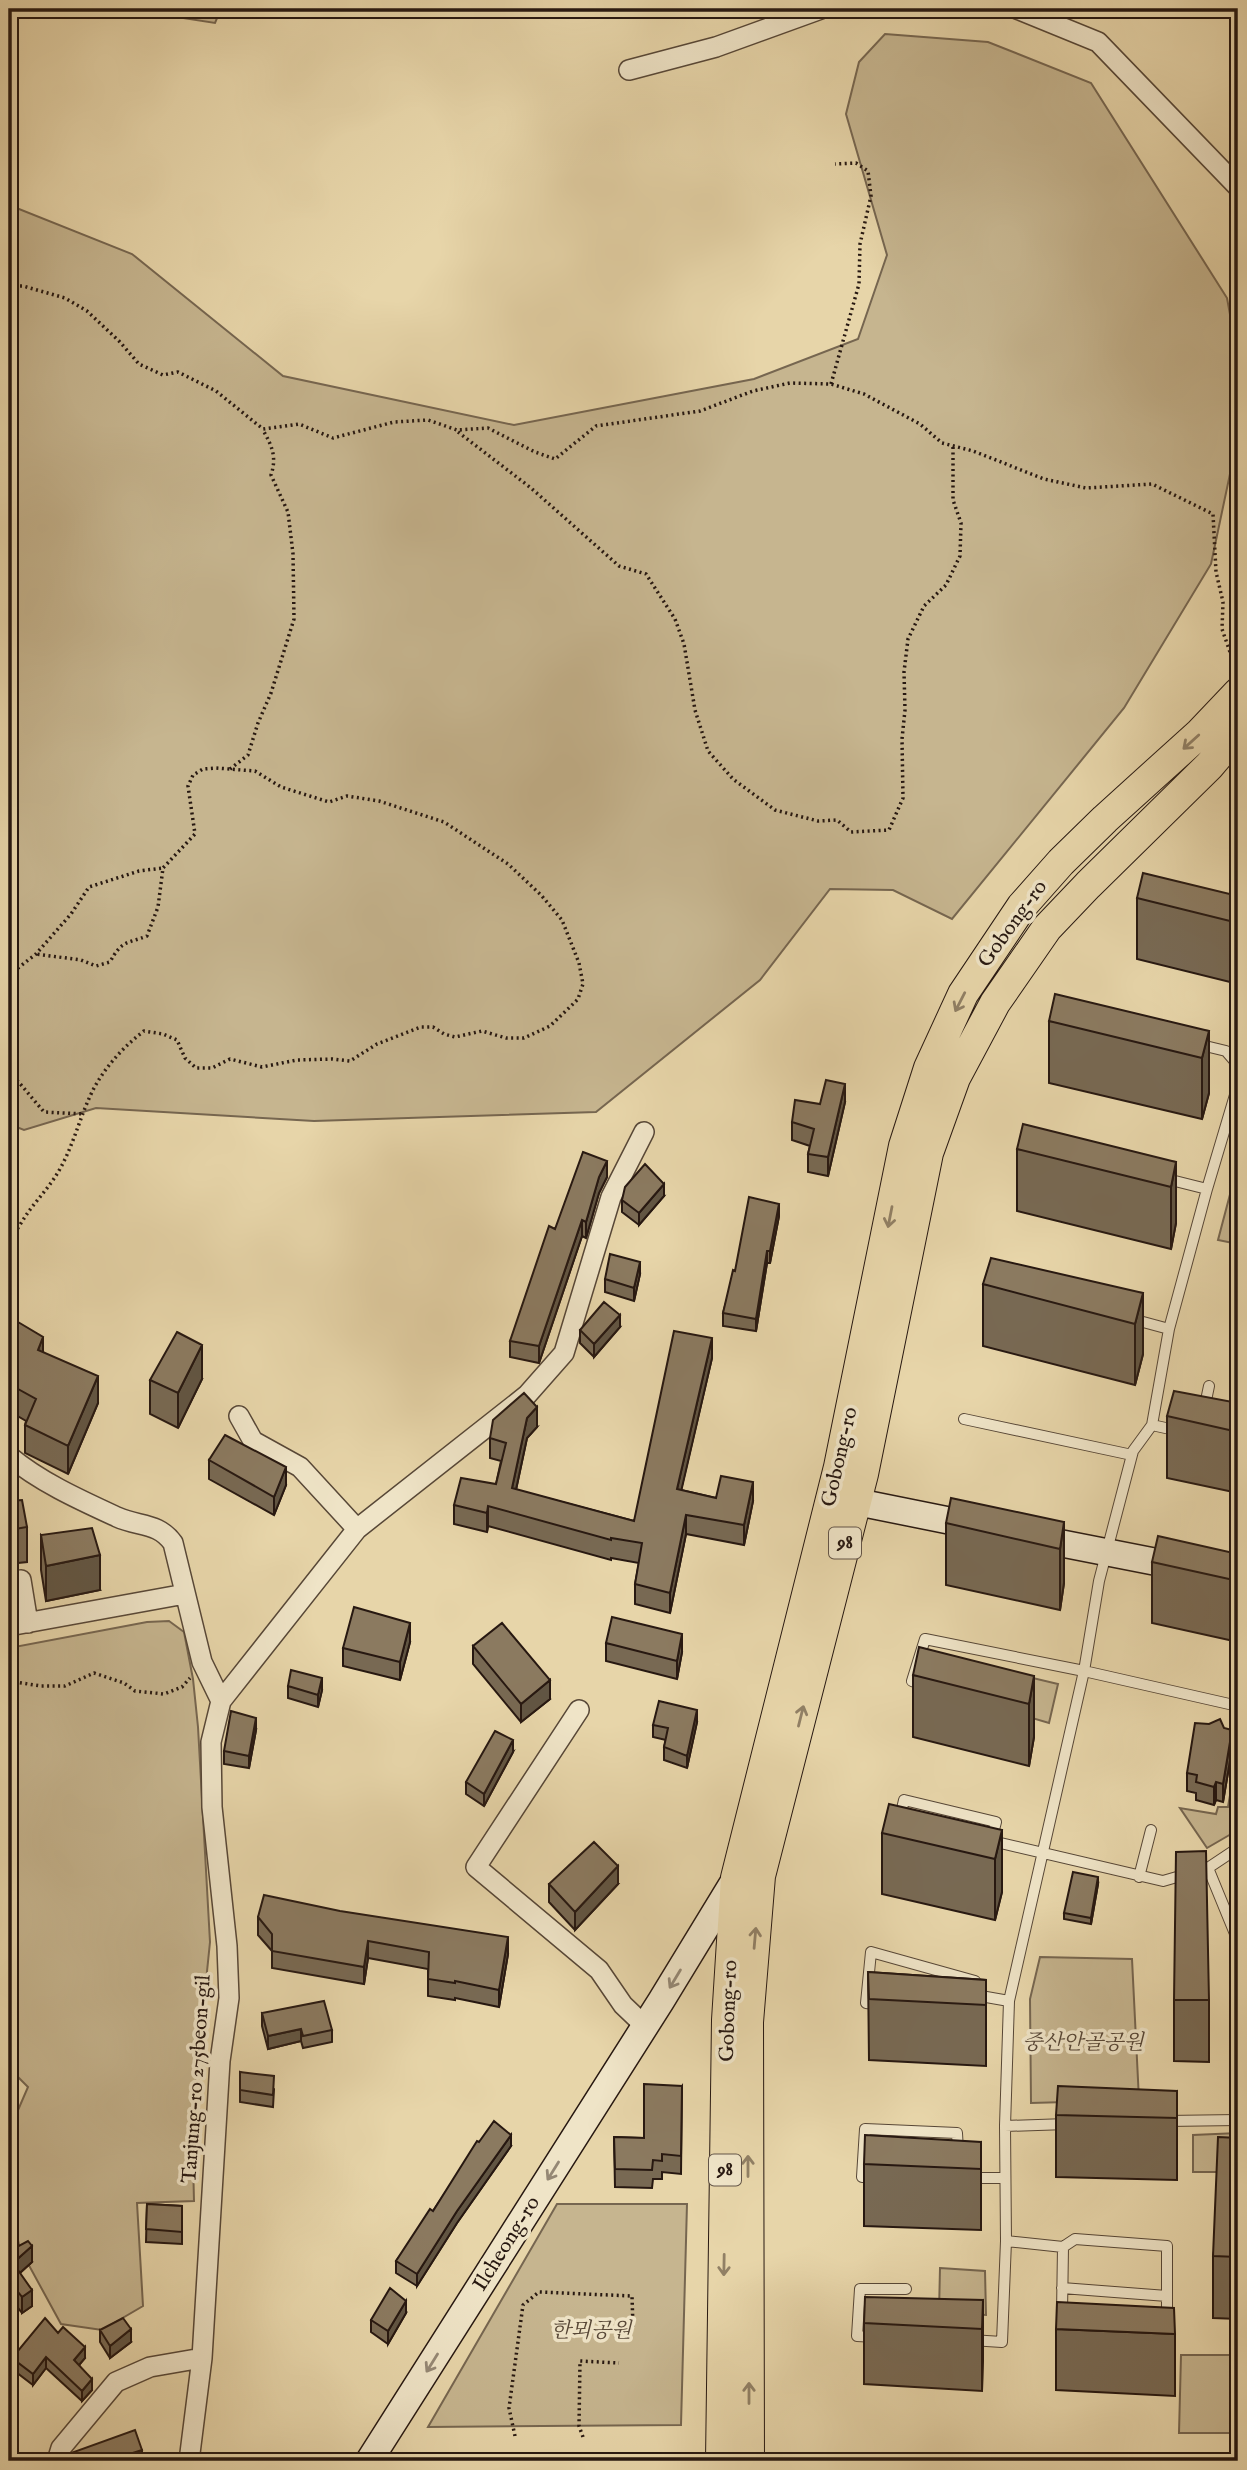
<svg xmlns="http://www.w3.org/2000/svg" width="1247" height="2470" viewBox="0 0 1247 2470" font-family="'IM FELL English','Noto Serif KR',serif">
	<rect width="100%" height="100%" fill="#e7d5a9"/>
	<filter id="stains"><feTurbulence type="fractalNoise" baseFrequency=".00286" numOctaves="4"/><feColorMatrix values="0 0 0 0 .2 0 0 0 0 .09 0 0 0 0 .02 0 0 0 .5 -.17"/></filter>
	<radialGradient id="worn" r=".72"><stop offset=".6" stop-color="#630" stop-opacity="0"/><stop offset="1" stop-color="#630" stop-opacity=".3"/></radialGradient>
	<path fill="#c6b58f" stroke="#766650" stroke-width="2" d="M125 9H221L215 23Z
		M885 34 988 42 1091 83 1227 298 1238 358V436L1211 564 1124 708 952 919 893 890 830 889 760 980 596 1112 314 1121 96 1108 24 1130 9 1124V205L132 254 283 376 514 425 754 379 858 339 887 255 846 114 859 62Z
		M1238 1164V1244L1218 1240Z
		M169 1621 184 1632 193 1679 198 1727 210 1942 192 2118 194 2201 137 2203 143 2306 102 2330 61 2324 20 2249 9 2202V2131L28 2087 9 2068V1648L147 1622Z
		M1012 1673 1058 1684 1049 1723 1005 1710Z
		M1238 1749V1830L1207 1848 1180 1808 1216 1814 1218 1807H1228Z
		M1040 1957 1132 1959 1139 2100 1031 2103 1030 1999Z
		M1238 2133V2172H1193V2135Z
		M557 2204H687L681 2425 428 2427Z
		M940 2268 985 2271 986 2315 939 2312Z
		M1181 2355H1238V2433H1179Z"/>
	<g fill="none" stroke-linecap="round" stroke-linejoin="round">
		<defs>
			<path id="lane" d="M1197 1044 1226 1051 1238 1065
				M1163 1178 1207 1189
				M1132 1319 1169 1329
				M1204 1410 1209 1386
				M964 1419 1132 1455
				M1152 1425 1179 1431
				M922 1685 912 1681 925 1639 1084 1671 1238 1706
				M904 1800 996 1822 985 1864 894 1844Z
				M992 1841 1163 1881 1208 1868 1238 1848
				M1208 1868 1238 1941
				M1139 1877 1151 1830
				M871 1952 975 1981 969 2016 866 2003Z
				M975 1995 1009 2001
				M1166 2121 1238 2120
				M1005 2126 1067 2124
				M875 2177H862L865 2129 957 2133 958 2151
				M971 2178H1005
				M1006 2241 1063 2247 1075 2239 1167 2246V2319
				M1062 2288 1167 2296
				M1062 2313 1063 2247
				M875 2337 857 2336 860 2289H906
				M971 2340 1002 2342 1006 2241 1005 2126 1009 2001 1084 1671 1099 1581 1133 1451 1152 1425 1169 1329 1207 1189 1238 1085"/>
			<path id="street" d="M1017 9 1098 42 1238 187
				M629 70 716 47 821 9
				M239 1416 253 1441 300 1467 357 1529
				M9 1456C40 1482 80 1500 117 1517 139 1527 158 1522 173 1543L202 1662 221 1701 211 1742 212 1807 227 1946 229 1998 220 2061 202 2358 189 2461
				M21 1580 28 1623
				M9 1626 185 1594
				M221 1701 357 1529 527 1395 564 1353 611 1197 644 1132
				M579 1710 476 1867 599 1970 623 2005 645 2026
				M57 2461 61 2448 116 2382 150 2367 202 2358"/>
			<path id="secondary" d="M837 1498 981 1527
				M1029 1537 1238 1578
				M369 2461 661 2001 736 1878"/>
			<path id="primary" d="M721 2461 727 2020 736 1878 839 1467 904 1146 929 1068 963 994 1022 906 1061 862 1105 819 1200 733 1238 693
				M749 2461 748 2022 760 1876 863 1474 928 1153 955 1078 995 1003 1047 928 1088 885 1209 766 1238 732"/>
		</defs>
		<use href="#lane" stroke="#574737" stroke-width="12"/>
		<use href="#street" stroke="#574737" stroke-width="22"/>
		<use href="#secondary" stroke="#271811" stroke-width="29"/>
		<use href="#primary" stroke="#271811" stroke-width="32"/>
		<path stroke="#271811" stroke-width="3.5" stroke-dasharray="2 3.5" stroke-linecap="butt" d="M9 286H23L65 298 87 311 119 341 139 364 163 375 178 372 216 391 263 429 299 424 333 438 394 422 428 420 457 430 488 428 535 452 555 459 596 426 700 411 753 391 790 383 831 384 864 394 920 424 942 443 973 451 1044 479 1086 488 1152 484 1213 514 1216 572 1223 602 1222 629 1231 655
			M831 384 859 284 860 244 871 196 868 171 856 163 835 164
			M458 432 531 488 619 566 646 574 675 619 684 644 695 710 708 751 733 779 775 810 818 821 837 820 851 832 889 830 903 798 902 739 905 710 904 672 908 639 924 606 946 585 960 556 961 523 953 500V445
			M230 769 248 755 258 723 271 693 294 619 293 554 288 512 271 475C277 457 272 446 263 430
			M9 975 36 954 71 914 89 887 139 871 163 868
			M9 1066 11 1073 44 1112 84 1114
			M9 1243C15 1233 22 1221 29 1211 40 1196 52 1184 61 1167 74 1143 80 1117 92 1092 104 1068 123 1047 144 1031L163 1034 177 1040 185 1058 196 1068H212L230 1059 262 1067 297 1060 332 1059 350 1061 377 1044 421 1027H433L444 1034 455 1037 482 1031 506 1038H524L550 1026 571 1006 578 999 583 984 579 963 562 920 541 895 508 864 444 822 379 801 347 796 329 802 281 787 255 771 216 768 203 769 193 775 188 786 195 834 163 868 158 907 147 936C126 944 122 940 110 962L96 966 81 960 36 954
			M9 1681 41 1686H65L94 1673 124 1683 135 1691 164 1694 182 1687 190 1678
			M515 2436 509 2408 523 2305 539 2292 632 2296 633 2327
			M583 2437 579 2426 580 2361 619 2363"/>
		<use href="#lane" stroke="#efe4c7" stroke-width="10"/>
		<use href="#street" stroke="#efe4c7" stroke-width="19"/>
		<use href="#secondary" stroke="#efe4c7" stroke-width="26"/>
		<use href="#primary" stroke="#e7d5a9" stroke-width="30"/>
	</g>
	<path fill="#786953" stroke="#271811" stroke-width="2" d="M1238 896V984L1137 959V898Z
		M1049 1021 1209 1031V1093L1202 1119 1049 1083Z
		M845 1102 828 1176 808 1172V1154L810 1146 792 1140V1122L820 1104Z
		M1017 1149 1176 1162V1223L1171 1249 1017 1211Z
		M607 1177 599 1193 586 1238 582 1236 539 1363 510 1357V1341Z
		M664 1196 639 1225 622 1212V1200Z
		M779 1216 770 1263H767L756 1331 723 1326V1313L735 1271Z
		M640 1274 634 1301 605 1292V1279Z
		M983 1284 1143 1293V1354L1135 1385 983 1346Z
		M620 1327 594 1357 580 1343V1330Z
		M9 1344 43 1352 98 1403 68 1474 25 1453V1425L26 1421 9 1411Z
		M712 1358 681 1490 716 1498 753 1501 744 1545 686 1534 670 1613 635 1604V1584L639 1563 611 1558V1560L488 1526 487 1532 454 1524V1505L496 1484 501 1461 490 1458V1438L537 1427 527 1438 516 1490 634 1521Z
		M202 1379 178 1428 150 1414V1380Z
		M1238 1403V1493L1167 1478V1416Z
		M209 1460 286 1485 274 1515 209 1479Z
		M9 1501 27 1527V1562L9 1564Z
		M1064 1522V1583L1060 1610 946 1585V1523Z
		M41 1535 100 1590 46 1601 41 1570Z
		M1238 1554V1642L1152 1623V1562Z
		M410 1642 400 1680 343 1666V1648Z
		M606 1643 682 1652 677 1679 606 1661Z
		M473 1646 550 1699 521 1722 473 1664Z
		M913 1675 1034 1676V1737L1029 1766 913 1737Z
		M288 1686 322 1690 318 1707 288 1698Z
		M697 1722 687 1768 664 1760V1747L666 1740 653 1737V1725Z
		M256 1730 249 1768 224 1764V1751Z
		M1232 1749 1223 1802 1216 1800 1214 1805 1196 1800V1793L1187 1791V1773Z
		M513 1752 484 1806 466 1794V1782Z
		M1002 1830V1892L995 1920 882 1894V1833Z
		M549 1884H618L575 1930 549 1902Z
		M1098 1884 1091 1924 1064 1919V1913Z
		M258 1917 508 1954 499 2007 455 1998V2000L428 1996V1969L368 1958 364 1984 272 1968V1951L258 1935Z
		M868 1972 986 1980V2066L869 2060Z
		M1174 2000H1209V2062L1174 2061Z
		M262 2013 332 2030V2042L303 2048 301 2041 268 2049 262 2026Z
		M240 2072 274 2089 273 2107 240 2102Z
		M682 2086 681 2174 662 2172V2179H653L652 2188 615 2187 614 2137 644 2138Z
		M1177 2091V2180L1056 2177V2115Z
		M1238 2138V2319L1213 2318V2256Z
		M479 2142 511 2146 457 2223 417 2286 396 2273V2261L433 2211Z
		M981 2142V2230L864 2226V2164Z
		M147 2204 182 2206V2244L146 2242Z
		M9 2251 32 2262 20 2273 32 2306 22 2313 9 2297Z
		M983 2300 982 2391 864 2384V2323Z
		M406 2313 388 2344 371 2332V2320Z
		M1056 2329 1175 2334V2396L1056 2390Z
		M100 2330 131 2342 110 2358 100 2342Z
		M58 2333 85 2358 79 2365 92 2390 82 2401 46 2368 33 2385 12 2369V2358Z"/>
	<path fill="#615543" stroke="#271811" stroke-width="2" d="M1209 1031V1093L1202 1119V1058Z
		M845 1084V1102L828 1176V1157Z
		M607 1161V1177L599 1193 586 1238V1222L599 1177Z
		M1176 1162V1223L1171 1249V1187Z
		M664 1184V1196L639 1225V1213Z
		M779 1204V1216L770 1263V1251Z
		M582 1220V1236L539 1363V1346Z
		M767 1251V1263L756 1331V1319Z
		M640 1262V1274L634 1301V1288Z
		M1143 1293V1354L1135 1385V1324Z
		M620 1315V1327L594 1357V1344Z
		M43 1337V1364L38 1350Z
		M712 1338V1358L677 1509V1489Z
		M202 1345V1379L178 1428V1393Z
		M98 1376V1403L68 1474V1446Z
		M537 1407V1427L527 1438 512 1508V1488L527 1418Z
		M286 1467V1485L274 1515V1497Z
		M753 1482V1501L744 1545V1525Z
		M488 1506V1526L487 1532V1513Z
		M686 1515V1534L670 1613V1593Z
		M1064 1522V1583L1060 1610V1549Z
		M100 1555V1590L46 1601V1566Z
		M410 1623V1642L400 1680V1662Z
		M682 1634V1652L677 1679V1661Z
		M1034 1676V1737L1029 1766V1704Z
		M322 1678V1690L318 1707V1695Z
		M550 1680V1699L521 1722V1704Z
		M697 1710V1722L687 1768V1756Z
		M256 1718V1730L249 1768V1756Z
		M1232 1730V1749L1223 1802V1784Z
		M513 1740V1752L484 1806V1794Z
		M1216 1782V1800L1214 1805V1787Z
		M1002 1830V1892L995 1920V1859Z
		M618 1866V1884L575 1930V1912Z
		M1098 1877V1884L1091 1924V1918Z
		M508 1937V1954L499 2007V1990Z
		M368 1941V1958L364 1984V1967Z
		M301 2029V2041L268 2049V2036Z
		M511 2135V2146L457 2223 417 2286V2274L457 2211Z
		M32 2246V2262L13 2279V2263Z
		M32 2290V2306L22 2313V2297Z
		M983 2300V2361L982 2391V2329Z
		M406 2301V2313L388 2344V2331Z
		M131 2329V2342L110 2358V2346Z
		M85 2347V2358L74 2371V2360Z
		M46 2357V2368L33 2385V2374Z
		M92 2379V2390L82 2401V2391Z
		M142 2450V2461H108Z"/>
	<path fill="#8b7a60" stroke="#271811" stroke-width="2" d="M1143 873 1238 896V923L1137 898Z
		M1055 994 1209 1031 1202 1058 1049 1021Z
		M826 1080 845 1084 828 1157 808 1154 814 1129 792 1122 795 1100 820 1104Z
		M1023 1124 1176 1162 1171 1187 1017 1149Z
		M583 1152 607 1161 599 1177 586 1222 582 1220 539 1346 510 1341 549 1226 555 1229Z
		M645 1164 664 1184 639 1213 622 1200 625 1187Z
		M749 1197 779 1204 770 1251H767L756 1319 723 1313 733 1270 735 1271Z
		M610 1254 640 1262 634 1288 605 1279Z
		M991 1258 1143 1293 1135 1324 983 1284Z
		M604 1302 620 1315 594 1344 580 1330Z
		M18 1322 43 1337 38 1350 98 1376 68 1446 25 1425 36 1399 9 1384V1344Z
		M674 1331 712 1338 677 1489 716 1498 721 1476 753 1482 744 1525 686 1515 670 1593 635 1584 642 1543 611 1538V1540L488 1506 487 1513 454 1505 461 1478 496 1484 506 1443 490 1438 493 1420 524 1393 537 1407 527 1418 512 1488 634 1521Z
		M177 1332 202 1345 178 1393 150 1380Z
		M1174 1391 1238 1403V1432L1167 1416Z
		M225 1435 286 1467 274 1497 209 1460Z
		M951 1498 1064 1522 1060 1549 946 1523Z
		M22 1500 27 1527 9 1530V1501Z
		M92 1528 100 1555 46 1566 41 1535Z
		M1158 1536 1238 1554V1581L1152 1562Z
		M354 1607 410 1623 400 1662 343 1648Z
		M612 1617 682 1634 677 1661 606 1643Z
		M502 1623 550 1680 521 1704 473 1646Z
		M919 1647 1034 1676 1029 1704 913 1675Z
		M291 1670 322 1678 318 1695 288 1686Z
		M659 1701 697 1710 687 1756 664 1747 668 1728 653 1725Z
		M231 1711 256 1718 249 1756 224 1751Z
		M1220 1719 1224 1728 1232 1730 1223 1784 1216 1782 1214 1787 1196 1782 1197 1775 1187 1773 1195 1723 1209 1724Z
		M495 1731 513 1740 484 1794 466 1782Z
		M889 1804 1002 1830 995 1859 882 1833Z
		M594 1842 618 1866 575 1912 549 1884Z
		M1206 1851 1209 2000H1174L1176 1852Z
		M1073 1872 1098 1877 1091 1918 1064 1913Z
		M264 1895 340 1911 508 1937 499 1990 455 1981V1983L428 1979 429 1952 368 1941 364 1967 272 1951V1934L258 1917Z
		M868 1972 986 1980V2005L869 1999Z
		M324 2001 332 2030 303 2036 301 2029 268 2036 262 2013Z
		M240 2072 274 2076 273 2095 240 2090Z
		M644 2084 682 2086 681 2156 662 2154V2161L653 2160 652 2170 615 2169 614 2137 644 2138Z
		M1058 2086 1177 2091V2118L1056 2115Z
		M494 2121 511 2135 457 2211 417 2274 396 2261 430 2209 433 2211 477 2141 479 2142Z
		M865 2135 981 2142V2169L864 2164Z
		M1218 2137 1238 2138V2257L1213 2256Z
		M147 2204 182 2206V2232L146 2229Z
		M28 2241 32 2246 13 2263 32 2290 22 2297 9 2281V2251Z
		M390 2288 406 2301 388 2331 371 2320Z
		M865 2297 983 2300 982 2329 864 2323Z
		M1057 2302 1174 2308 1175 2334 1056 2329Z
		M45 2318 58 2333 63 2327 85 2347 74 2360 92 2379 82 2391 46 2357 33 2374 12 2358Z
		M123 2318 131 2329 110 2346 100 2330Z
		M135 2430 142 2450 108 2461H74L71 2453Z"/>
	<defs><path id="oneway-shaft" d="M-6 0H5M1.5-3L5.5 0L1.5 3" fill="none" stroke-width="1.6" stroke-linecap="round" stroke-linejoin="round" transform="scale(1.75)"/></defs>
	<g stroke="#918065">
		<use href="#oneway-shaft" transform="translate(1191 742) rotate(138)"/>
		<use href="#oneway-shaft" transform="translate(960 1002) rotate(117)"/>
		<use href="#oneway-shaft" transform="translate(890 1217) rotate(101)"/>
		<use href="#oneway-shaft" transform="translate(801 1716) rotate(-76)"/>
		<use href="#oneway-shaft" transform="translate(755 1938) rotate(-85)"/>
		<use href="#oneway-shaft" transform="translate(748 2166) rotate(-90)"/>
		<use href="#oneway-shaft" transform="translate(724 2265) rotate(91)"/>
		<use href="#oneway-shaft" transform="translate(749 2393) rotate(-90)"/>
	</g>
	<g stroke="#958875">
		<use href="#oneway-shaft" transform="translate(675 1979) rotate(121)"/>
		<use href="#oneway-shaft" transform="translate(553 2171) rotate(122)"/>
		<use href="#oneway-shaft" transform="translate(432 2363) rotate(122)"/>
	</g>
	<g text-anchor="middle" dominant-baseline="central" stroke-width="7" stroke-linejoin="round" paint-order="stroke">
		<g fill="#efe4c7" stroke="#635548" stroke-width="2">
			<rect x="829" y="1527.5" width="32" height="31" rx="5"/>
			<rect x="709" y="2154.5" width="32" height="31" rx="5"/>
		</g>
		<g font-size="19" font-weight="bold" fill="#271811">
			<text x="845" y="1543">98</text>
			<text x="725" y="2170">98</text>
		</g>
		<g font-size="21" fill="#271811" stroke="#efe4c7">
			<text transform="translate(1013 924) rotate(-54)">Gobong-ro</text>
			<text transform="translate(840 1457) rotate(-77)">Gobong-ro</text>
			<text transform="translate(729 2011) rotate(-88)">Gobong-ro</text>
			<text transform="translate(197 2079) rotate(-86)">Tanjung-ro 275beon-gil</text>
			<text transform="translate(507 2244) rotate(-58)">Ilcheong-ro</text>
		</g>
		<g font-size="21" font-style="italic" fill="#574737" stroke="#efe4c7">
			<text x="1083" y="2043">중산안골공원</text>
			<text x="591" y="2331">한뫼공원</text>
		</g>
	</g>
	<rect width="1247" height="2470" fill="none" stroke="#e7d5a9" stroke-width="35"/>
	<rect x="10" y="10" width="1226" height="2449" fill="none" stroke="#271811" stroke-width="3.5"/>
	<rect x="18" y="18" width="1212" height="2435" fill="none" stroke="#271811" stroke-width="2"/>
	<rect width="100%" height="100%" filter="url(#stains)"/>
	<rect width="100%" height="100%" fill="url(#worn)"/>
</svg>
